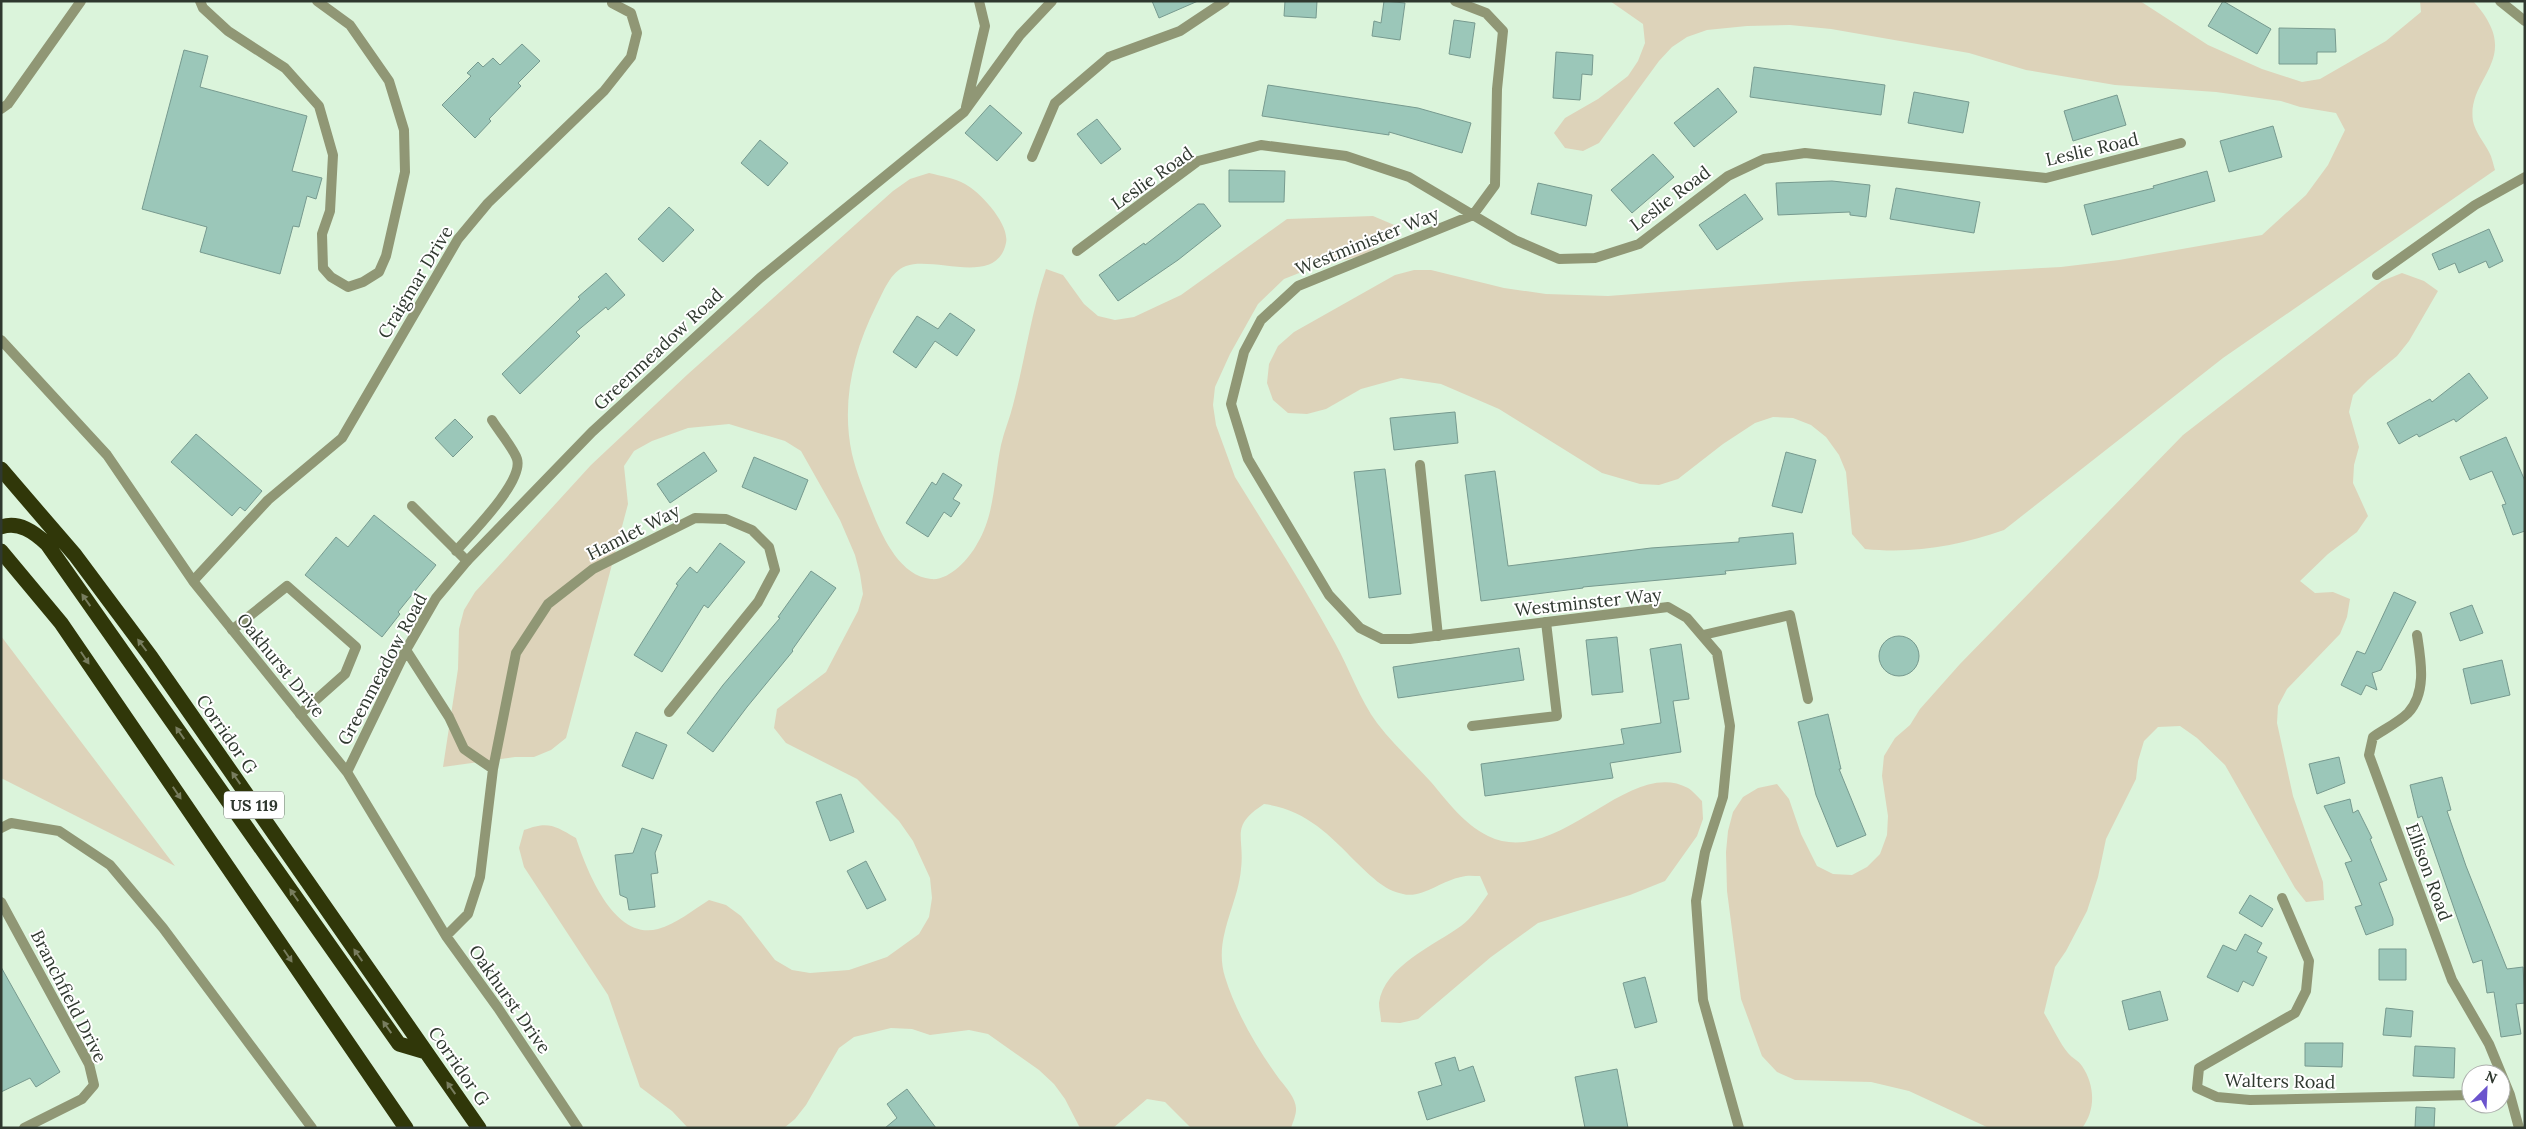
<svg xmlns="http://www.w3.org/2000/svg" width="2526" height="1129" viewBox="0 0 2526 1129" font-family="Lora,serif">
	<rect width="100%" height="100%" fill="#dbf4db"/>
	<path fill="#ddd3ba" d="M1610 1H2140L2208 45 2262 69 2302 82 2320 79 2386 41 2421 12 2420 1H2473C2526 59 2466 76 2473 121 2475 132 2484 142 2489 152 2492 157 2493 164 2495 170L2223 358 2004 530C1959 546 1913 554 1865 549L1852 534 1846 472 1839 455 1826 437 1811 425 1793 418 1773 417 1755 423 1723 444 1678 479 1659 485 1640 484 1602 473 1499 409 1441 384 1401 378 1361 389 1326 409 1307 414 1288 413 1273 400 1267 383 1269 364 1278 346 1294 332 1395 275 1414 270H1431L1504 288 1546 294 1608 296 1805 281 2061 267 2119 260 2262 235 2306 195 2328 165 2345 130 2336 113 2300 107 2281 101 2216 92 2115 85 2026 70 1969 53 1831 29 1790 25 1747 26 1707 30 1687 37 1672 47 1659 61 1599 143 1583 151 1565 148 1554 133 1565 118 1598 99 1628 76 1638 61 1645 43 1643 24Z
		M929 173C941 176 955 178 965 184 980 192 1010 224 1006 243 997 287 935 256 906 266 890 272 884 291 876 306 853 352 841 403 852 454 857 475 866 496 874 516 884 540 901 576 931 579 949 581 969 559 977 544 995 515 994 478 1001 445 1004 431 1010 418 1013 405 1025 360 1031 313 1046 269L1063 275 1084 304 1098 316 1115 320 1134 317 1181 295 1287 219 1373 216 1399 227 1366 255 1317 266 1284 279 1258 304 1230 354 1215 387 1213 405 1216 425 1235 477C1269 532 1304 586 1335 643 1349 668 1360 700 1377 723 1393 744 1413 762 1431 782 1447 801 1464 824 1488 836 1558 870 1628 756 1688 788 1693 791 1698 797 1702 801L1703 819 1697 836 1665 881 1630 895 1538 923 1491 957 1418 1019 1400 1023 1381 1022C1381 1016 1379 1009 1379 1003 1384 966 1435 945 1461 926 1472 918 1480 905 1488 894L1480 876C1474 876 1467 875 1461 877 1443 880 1421 899 1403 894 1383 890 1370 875 1356 862 1329 834 1304 809 1264 804 1229 827 1245 835 1241 869 1238 905 1213 939 1225 977 1236 1013 1258 1050 1280 1080 1286 1087 1297 1100 1296 1110 1296 1115 1293 1122 1291 1128H1191L1165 1102 1147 1099 1113 1128H1080L1065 1099 1054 1084 1039 1070 988 1034 969 1030 930 1035 912 1029 891 1028 854 1037 839 1048 806 1105 795 1119 784 1128H688L672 1111 640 1087 608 995 524 867 519 848 524 830C548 821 554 825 576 838 587 871 614 941 658 929 676 924 693 910 709 900L726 905 741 916 775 960 792 970 810 973 849 970 887 957 919 934 929 917 932 898 930 878 913 841 899 821 857 779 786 743 774 728 777 709 826 672 858 611 863 594 860 574 855 555 840 520 801 451 785 441 729 424 688 428 652 441 634 451 624 466 628 504 566 738 551 750 534 757H515L443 767 458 669 459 629 464 610 475 592 591 465 688 374 893 191 910 179Z
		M2402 273 2424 281 2438 291 2409 341 2397 356 2368 380 2353 395 2349 412 2359 447 2354 465 2353 483 2368 516 2357 532 2328 554 2300 581 2315 593 2333 592 2350 599 2347 617 2340 634 2287 689 2278 706 2277 723 2293 796 2323 882 2324 900 2306 902 2295 888 2225 765 2197 738 2180 726 2158 727 2144 741 2138 761 2136 779 2106 839 2098 877 2087 911 2066 951 2055 967 2044 1013C2052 1026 2059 1042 2068 1053 2072 1058 2079 1061 2082 1066 2095 1085 2096 1110 2082 1128H1989L1909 1091 1871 1082 1795 1080 1777 1072 1762 1056 1741 999 1727 891 1726 852 1728 831 1733 812 1743 797 1758 788 1777 784 1789 799 1801 834 1817 866 1833 874 1852 875 1867 867 1880 854 1887 835 1888 816 1882 776 1884 756 1895 738 1910 725 1920 709 1960 664 2183 435 2382 281Z
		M1 636 175 866 1 778Z"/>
	<path fill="#9bc7b9" stroke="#779a8f" d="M1152 1H1198L1159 18Z
		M1285 1H1317L1316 18 1284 16Z
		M1384 1 1405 3 1400 40 1372 36 1374 21 1381 23Z
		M2223 1 2271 29 2257 54 2208 26Z
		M1454 20 1475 23 1470 58 1449 54Z
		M2279 28 2335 29 2336 52H2317V64H2279Z
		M522 44 540 61 518 83 521 86 489 119 491 121 475 138 442 105 471 76 467 73 478 62 483 67 493 58 500 65Z
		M184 50 208 56 200 87 307 116 292 171 322 178 316 199 307 196 299 227 293 226 280 274 200 252 207 227 142 209Z
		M1556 52 1593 55 1592 75 1582 74 1580 100 1553 98Z
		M1754 67 1885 85 1881 115 1750 97Z
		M1268 85 1418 108 1471 123 1462 153 1389 132V135L1262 116Z
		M1718 88 1737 112 1694 147 1674 123Z
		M1914 92 1969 102 1963 133 1908 123Z
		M2117 95 2126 125 2073 141 2064 111Z
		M990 105 1022 133 997 161 965 133Z
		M1097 119 1121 149 1101 164 1077 134Z
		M2273 126 2282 157 2229 172 2220 141Z
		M760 140 788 163 768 186 741 163Z
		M1653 154 1674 177 1632 213 1611 190Z
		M1229 170 1285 171 1284 202H1229Z
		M2207 171 2215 201 2092 235 2084 205 2154 188 2153 186Z
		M1832 181 1870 185 1866 217 1850 215V212L1778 215 1776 183Z
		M1538 183 1592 195 1586 226 1531 214Z
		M1896 188 1980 202 1974 233 1890 219Z
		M1745 194 1763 219 1717 250 1699 225Z
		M1198 204H1204L1221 226 1178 260 1118 301 1099 275 1144 243 1145 245Z
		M669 207 694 230 663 262 638 239Z
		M2489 229 2503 261 2489 268 2486 261 2459 273 2455 263 2439 270 2432 254Z
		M606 273 625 295 608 310 606 307 576 332 580 336 520 394 502 374 580 299 578 297Z
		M950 313 975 330 957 356 935 341 916 368 893 352 917 316 938 329Z
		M2469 373 2488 398 2456 422 2454 419 2419 437 2417 434 2399 444 2387 423 2430 399 2432 402Z
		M1455 412 1458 443 1394 450 1390 418Z
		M455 419 473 437 453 457 435 438Z
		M196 434 262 491 245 511 240 507 232 516 171 462Z
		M2506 437 2525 481V531L2513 535 2502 505 2506 504 2492 471 2470 480 2460 457Z
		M704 452 717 471 670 503 657 484Z
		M1786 452 1816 460 1802 513 1772 506Z
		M754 457 808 480 796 510 742 487Z
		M1385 469 1401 594 1369 598 1354 472Z
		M1495 471 1508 566 1651 548 1739 542V538L1793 533 1796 564 1725 571 1726 574 1583 587V588L1481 601 1465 475Z
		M943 473 962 485 953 499 960 503 951 517 944 512 928 537 906 523 932 482 936 485Z
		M374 515 436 565 398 612 400 614 382 637 305 575 336 537 348 547Z
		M720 543 745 562 708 608 704 605 662 672 634 655 678 585 676 584 690 567 697 573Z
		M811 571 836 588 792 650 793 651 747 707 713 752 687 733 723 685 780 618 778 617Z
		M2394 592 2416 602 2381 670 2372 673 2377 690 2366 685 2361 695 2341 685 2357 651 2365 654Z
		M2472 605 2483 633 2460 641 2450 613Z
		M1879 656a20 20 0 1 1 40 0a20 20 0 1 1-40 0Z
		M1617 637 1623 692 1592 695 1586 640Z
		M1681 644 1689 699 1673 701 1681 752 1610 763 1613 778 1485 796 1481 764 1624 744 1621 729 1661 723 1650 649Z
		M1519 648 1524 680 1398 698 1393 667Z
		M2502 660 2510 695 2471 704 2463 669Z
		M1828 714 1841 769H1839L1866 835 1837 847 1816 795 1798 722Z
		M636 732 667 745 653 779 622 766Z
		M2339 757 2345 783 2317 794 2309 764Z
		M2442 777 2451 810 2447 811 2466 866 2507 969 2523 967 2525 1003 2516 1004 2521 1034 2501 1037 2494 992 2487 993 2482 960 2473 963 2422 816 2418 818 2410 785Z
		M841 794 854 832 830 841 816 802Z
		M2350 799 2353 813 2358 810 2372 838 2370 839 2387 880 2379 883 2393 919V925L2366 935 2355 907 2362 905 2345 863 2352 861 2324 806Z
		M642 828 662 835 655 853 658 873 651 874 655 907 629 910 627 898 620 895 615 855 633 853Z
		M866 861 886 900 867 909 847 871Z
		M2250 895 2273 909 2262 927 2239 913Z
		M2245 934 2262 943 2257 952 2267 957 2253 986 2243 981 2238 992 2207 977 2223 945 2236 951Z
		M2379 949H2406V980H2379Z
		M1 967 60 1072 36 1087 30 1078 1 1092Z
		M1645 977 1657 1022 1635 1028 1623 983Z
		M2160 991 2168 1020 2129 1030 2122 1001Z
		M2386 1008 2413 1011 2411 1037 2383 1035Z
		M2305 1043H2343L2342 1067 2305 1066Z
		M2415 1046 2455 1048 2454 1078 2413 1076Z
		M1455 1057 1459 1071 1473 1066 1485 1101 1427 1120 1418 1092 1442 1085 1435 1063Z
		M1617 1069 1628 1128H1585L1575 1077Z
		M907 1089 936 1128H885L897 1118 887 1104Z
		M2416 1107 2435 1108 2434 1128H2415Z"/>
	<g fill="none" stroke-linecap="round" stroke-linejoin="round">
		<path stroke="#909775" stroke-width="10" d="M200 1 203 8 228 31 285 68 319 106 333 155 330 211 322 234 323 268 331 277 348 287 363 282 379 272 386 256 405 172 404 130 389 81 350 25 317 1
			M1032 157 1055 103 1109 57 1180 31 1225 1
			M1420 465 1438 636
			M412 506 467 561
			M456 551C471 534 524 481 517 459 514 449 498 430 492 420
			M232 630 287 586 356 647 345 674 300 714
			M1703 635 1790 615 1808 699
			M1472 726 1557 716 1546 622"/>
		<path stroke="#909775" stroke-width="10" d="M1455 1 1486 13 1503 31 1497 89 1495 185 1473 215 1298 286 1261 320 1244 352 1231 404 1248 459 1329 595 1360 628 1382 639H1410L1668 607 1687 618 1717 653 1730 726 1723 797 1705 852 1696 901 1703 1000 1739 1128
			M2500 1 2525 21
			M966 107 985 26 979 1
			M1 109 8 104 81 1
			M1077 251 1198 161 1261 145 1346 156 1409 177 1515 240 1559 259 1595 258 1639 244 1728 176 1764 159 1805 153 2046 178 2181 143
			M2377 275 2475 205 2525 177
			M1 340 107 455 193 581 347 772 446 936 498 1008 578 1128
			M193 581 268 500 342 438 458 239 488 203 604 91 631 57 637 33 631 13 612 3
			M2417 635C2421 661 2427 692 2408 713 2399 722 2383 730 2373 737L2369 755 2452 980 2489 1044 2510 1095 2519 1128
			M406 650 449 717 464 749 493 769
			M347 772 406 650 436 598 467 561 592 432 760 278 964 112 1020 35 1052 1
			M1 828 11 823 59 831 110 865 163 928 312 1128
			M2282 898 2309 961 2306 991 2295 1013 2199 1068 2197 1088 2217 1097 2250 1100 2471 1095
			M1 902 89 1064 94 1085 82 1099 24 1128
			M446 936 468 914 480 877 493 769 516 653 548 604 593 569 695 518 726 519 752 530 769 547 775 570 758 602 669 712"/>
		<path stroke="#303709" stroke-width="15" d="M1 469 75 555 151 657 479 1128
			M1 527C19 521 34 532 47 544L399 1044 426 1052
			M1 551 61 623 406 1128"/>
	</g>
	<defs><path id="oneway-solid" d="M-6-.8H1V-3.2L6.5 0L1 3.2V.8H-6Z" transform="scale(1.25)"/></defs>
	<g fill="#787d5f">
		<use href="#oneway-solid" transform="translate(86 600) rotate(-125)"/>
		<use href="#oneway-solid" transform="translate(142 645) rotate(-127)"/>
		<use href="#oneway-solid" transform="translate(85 658) rotate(56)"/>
		<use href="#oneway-solid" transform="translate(180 733) rotate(-125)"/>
		<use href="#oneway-solid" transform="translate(236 778) rotate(-125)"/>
		<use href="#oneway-solid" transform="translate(177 793) rotate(56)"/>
		<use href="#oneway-solid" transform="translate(294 895) rotate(-125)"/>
		<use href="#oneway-solid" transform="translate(358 955) rotate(-125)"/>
		<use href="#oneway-solid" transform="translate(288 956) rotate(56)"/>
		<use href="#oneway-solid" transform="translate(387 1027) rotate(-125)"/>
		<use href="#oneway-solid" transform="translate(451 1088) rotate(-125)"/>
	</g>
	<g text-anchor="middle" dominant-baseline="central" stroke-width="4" stroke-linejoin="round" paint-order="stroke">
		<rect fill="#fff" stroke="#6d746d" stroke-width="1" x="224" y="791.5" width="60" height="27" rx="4"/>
		<g font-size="16" font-weight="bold" fill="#2f382f">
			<text x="254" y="805">US 119</text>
		</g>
		<g font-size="18" fill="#2f382f" stroke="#fff">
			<text transform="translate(2092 149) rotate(-13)">Leslie Road</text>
			<text transform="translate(1152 178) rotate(-35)">Leslie Road</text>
			<text transform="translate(1670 198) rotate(-37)">Leslie Road</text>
			<text transform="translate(1367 241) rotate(-22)">Westminister Way</text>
			<text transform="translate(415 282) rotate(-59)">Craigmar Drive</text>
			<text transform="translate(658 349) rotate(-43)">Greenmeadow Road</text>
			<text transform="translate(633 532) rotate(-27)">Hamlet Way</text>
			<text transform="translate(1588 602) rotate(-6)">Westminster Way</text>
			<text transform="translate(281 665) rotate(51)">Oakhurst Drive</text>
			<text transform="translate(382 669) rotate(-62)">Greenmeadow Road</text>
			<text transform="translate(227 734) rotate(55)">Corridor G</text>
			<text transform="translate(2429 872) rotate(70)">Ellison Road</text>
			<text transform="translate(69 996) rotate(63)">Branchfield Drive</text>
			<text transform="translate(510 999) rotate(55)">Oakhurst Drive</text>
			<text transform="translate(459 1066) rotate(55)">Corridor G</text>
			<text transform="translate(2280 1081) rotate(1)">Walters Road</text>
		</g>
	</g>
	<rect width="2526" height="1129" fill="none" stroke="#2f382f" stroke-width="5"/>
	<g transform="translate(2486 1089) rotate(24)"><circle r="24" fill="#ffffff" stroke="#acafac"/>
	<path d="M0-4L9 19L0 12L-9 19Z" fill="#6b54cd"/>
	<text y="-8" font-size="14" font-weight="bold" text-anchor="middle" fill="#2f382f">N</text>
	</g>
</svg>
